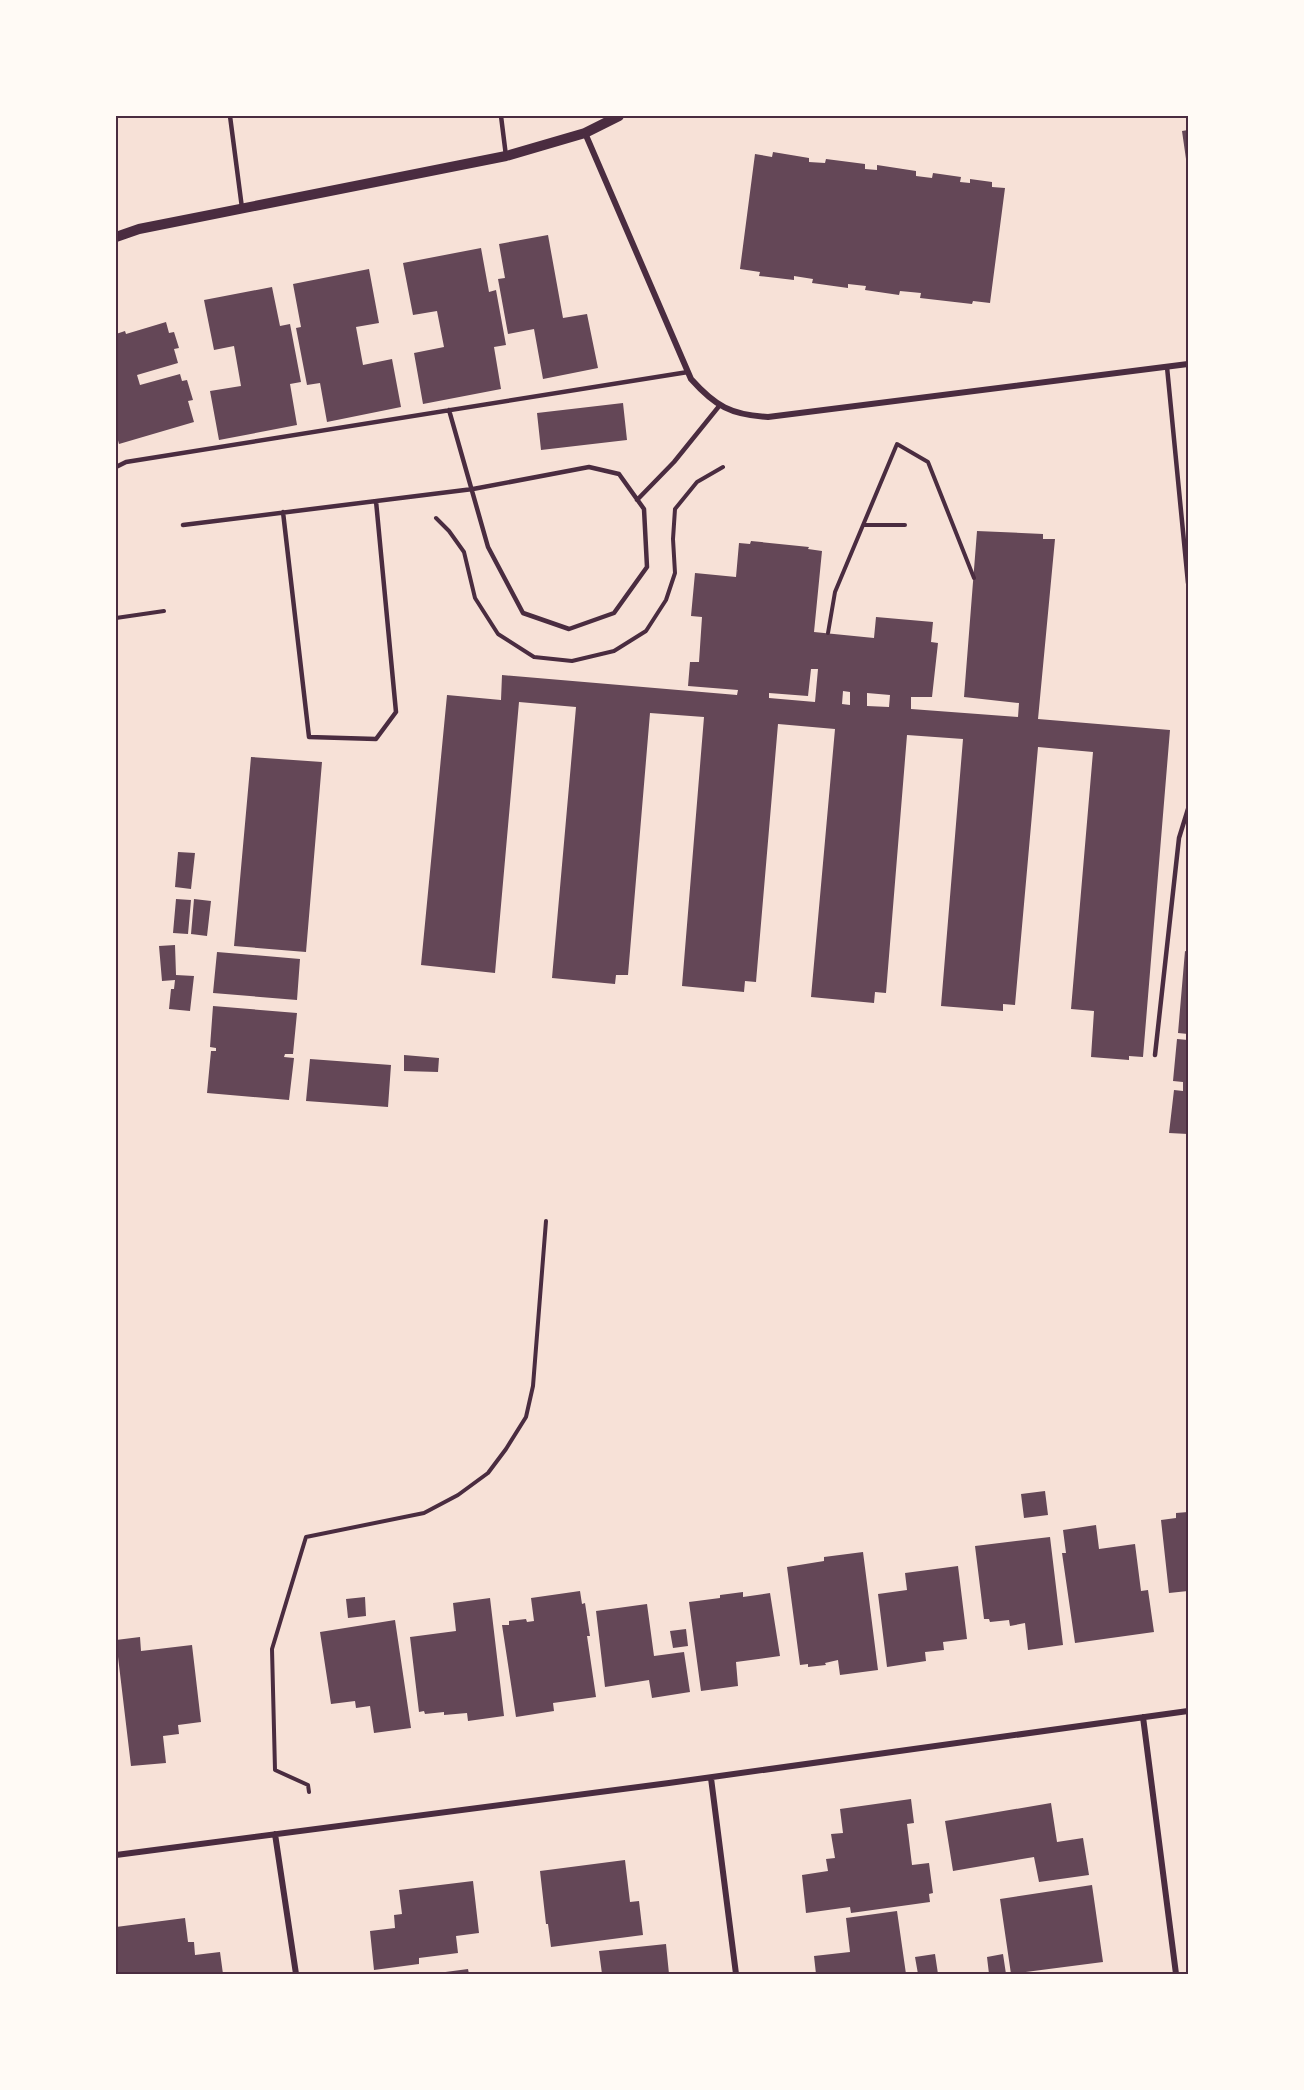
<svg xmlns="http://www.w3.org/2000/svg" width="1304" height="2090" viewBox="0 0 1304 2090" font-family="'Work Sans',sans-serif">
	<rect width="100%" height="100%" fill="#f7e1d7"/>
	<path fill="#644757" fill-rule="evenodd" d="M1188 130V166H1187L1182 131Z
		M773 152 809 158V162L825 163 826 159 865 164V169L877 170V165L916 171V176L932 178 933 173 961 177 960 182 970 183V179L992 182V187L1005 188 990 303 973 301 972 304 920 298 921 293 900 291 899 295 865 290 866 286 848 284V288L812 283 813 279 794 276V280L759 276 760 272 740 269 755 154 772 157Z
		M548 235 563 318 587 314 598 368 543 379 534 329 508 334 498 279 505 278 499 244Z
		M481 248 489 292 496 290 506 345 494 347 501 389 423 404 414 353 444 347 437 311 413 315 403 263Z
		M369 269 379 323 356 327 363 365 392 359 401 407 327 422 320 383 307 385 296 328 301 327 293 284Z
		M272 287 280 326 290 324 301 382 290 384 297 425 219 440 210 391 241 386 234 346 214 350 204 300Z
		M166 322 169 333 174 332 179 348 174 349 178 363 137 375 140 385 180 374 182 381 187 380 193 400 188 401 194 422 119 444 116 433V334L125 331 126 334Z
		M623 403 627 440 541 450 537 413Z
		M977 531 1043 534V539H1055L1038 719 1170 730 1143 1057 1129 1056V1060L1091 1057 1094 1011 1071 1009 1093 752 1038 747 1015 1005 1003 1004V1011L941 1006 963 739 907 735 886 993 875 992 874 1003 811 997 835 729 778 724 756 982 745 981 744 992 682 986 704 717 650 713 628 975H616L615 984 552 978 576 707 519 702 495 973 421 965 447 695 501 700 502 675 737 695 738 690 688 686 690 662H699L702 617 691 616 695 573 736 577 739 543 750 544 751 541 809 547 808 549 822 551 814 632 874 638 876 617 933 622 931 642 938 643 932 697H911V709L1018 717 1019 703 964 697ZM811 669H818L815 702 769 698V693L808 696ZM843 691 850 692V705L842 704ZM867 693 890 695 889 707 867 706Z
		M251 757 322 762 306 952 234 946Z
		M178 852 195 853 191 889 175 887Z
		M176 899 191 900 188 934 173 933Z
		M194 899 211 901 207 936 191 934Z
		M175 945 176 975 194 976 190 1011 169 1009 171 989H174L175 980 162 981 159 946Z
		M1185 951 1188 952V1034L1178 1033Z
		M217 952 300 959 297 1000 213 993Z
		M213 1006 297 1013 293 1054H285L284 1057 294 1058 289 1100 207 1093 211 1051H216V1048L210 1047Z
		M1177 1039 1188 1040V1134L1169 1133 1174 1090 1183 1091V1082L1173 1081Z
		M404 1055 439 1058 438 1072 404 1071Z
		M310 1059 391 1065 388 1107 306 1101Z
		M1045 1491 1048 1515 1024 1518 1021 1494Z
		M1188 1512V1591L1169 1593 1161 1520 1176 1518V1513Z
		M1096 1525 1099 1549 1135 1544 1141 1591 1148 1590 1154 1632 1075 1643 1062 1553H1066L1063 1530Z
		M1050 1537 1063 1645 1028 1650 1025 1623 1010 1626 1009 1620 990 1622 989 1619H984L975 1546Z
		M863 1552 878 1670 840 1675 838 1660 825 1663 826 1665 808 1667V1664L800 1665 787 1567 824 1561V1557Z
		M958 1566 967 1639 943 1642 944 1650 925 1652 926 1661 887 1667 878 1594 907 1590 905 1573Z
		M580 1591 582 1604 585 1603 590 1636H587L596 1697 553 1703 554 1711 516 1717 502 1625H509V1621L526 1619 527 1622 534 1621 531 1598Z
		M743 1592V1597L770 1593 780 1656 736 1662 738 1686 701 1691 689 1602 720 1598V1595Z
		M365 1597 366 1616 348 1618 346 1599Z
		M490 1598 504 1716 468 1721 467 1713 444 1715V1712L425 1714 424 1711 419 1712 410 1637 456 1631 453 1603Z
		M647 1604 654 1656 684 1652 690 1692 652 1698 649 1680 605 1687 596 1611Z
		M395 1620 411 1728 374 1733 370 1706 356 1708 355 1701 331 1704 320 1632Z
		M686 1629 688 1646 673 1648 670 1631Z
		M140 1637 141 1651 192 1645 201 1722 178 1725 179 1734 163 1736 166 1763 131 1766 116 1640Z
		M911 1799 914 1823 907 1824 912 1865 929 1863 933 1893 929 1894 930 1902 851 1913 850 1907 806 1913 802 1875 828 1871 826 1859 835 1858 831 1834 843 1833 840 1809Z
		M1051 1803 1057 1842 1083 1838 1089 1875 1039 1882 1034 1857 953 1871 945 1821Z
		M625 1860 630 1902 639 1901 643 1935 551 1947 548 1924H546L540 1871Z
		M473 1881 479 1933 456 1936 458 1953 419 1958V1964L374 1970 370 1931 395 1928 394 1915 402 1914 399 1890Z
		M1092 1885 1103 1962 1011 1974 1000 1899Z
		M897 1911 906 1974H816L814 1956 850 1952 846 1918Z
		M185 1918 188 1942H194L195 1955 220 1952 223 1974H116V1927Z
		M666 1944 669 1974H602L599 1951Z
		M935 1954 938 1974H918L915 1957Z
		M1003 1954 1006 1974H989L987 1957Z
		M468 1969 469 1974H438V1973Z"/>
	<g fill="none" stroke-linecap="round" stroke-linejoin="round">
		<path stroke="#4a2c40" stroke-width="4" d="M436 518 449 531 464 552 475 598 498 634 534 657 572 661 614 651 646 631 666 600 675 573 673 539 675 509 697 482 723 467
			M863 525H905
			M116 618 164 611
			M828 633 835 592 897 444 928 462 974 578
			M309 1792 308 1785 275 1770 272 1649 306 1537 424 1513 458 1495 488 1473 506 1449 526 1417 533 1386 546 1221"/>
		<path stroke="#4a2c40" stroke-width="4.5" d="M230 116 242 208
			M501 116 506 156
			M1167 367 1188 583
			M116 467 126 462 688 372
			M637 500 674 462 720 405
			M283 512 309 737 376 739 396 712 376 501
			M183 525 473 489 589 467 619 474 644 509 647 567 614 613 569 629 523 613 488 547 449 410
			M1155 1055 1179 838 1188 809"/>
		<path stroke="#4a2c40" stroke-width="6" d="M585 133 691 379C715 406 731 415 768 417L1188 364
			M1143 1717 1176 1974
			M711 1778 736 1974
			M275 1834 296 1974
			M116 1855 669 1783 1188 1711"/>
		<path stroke="#4a2c40" stroke-width="10" d="M116 237 139 229 506 156 585 133 619 116"/>
	</g>
	<rect width="1304" height="2090" fill="none" stroke="#fffaf5" stroke-width="234"/>
	<rect x="117" y="117" width="1070" height="1856" fill="none" stroke="#4a2c40" stroke-width="2"/>
</svg>
